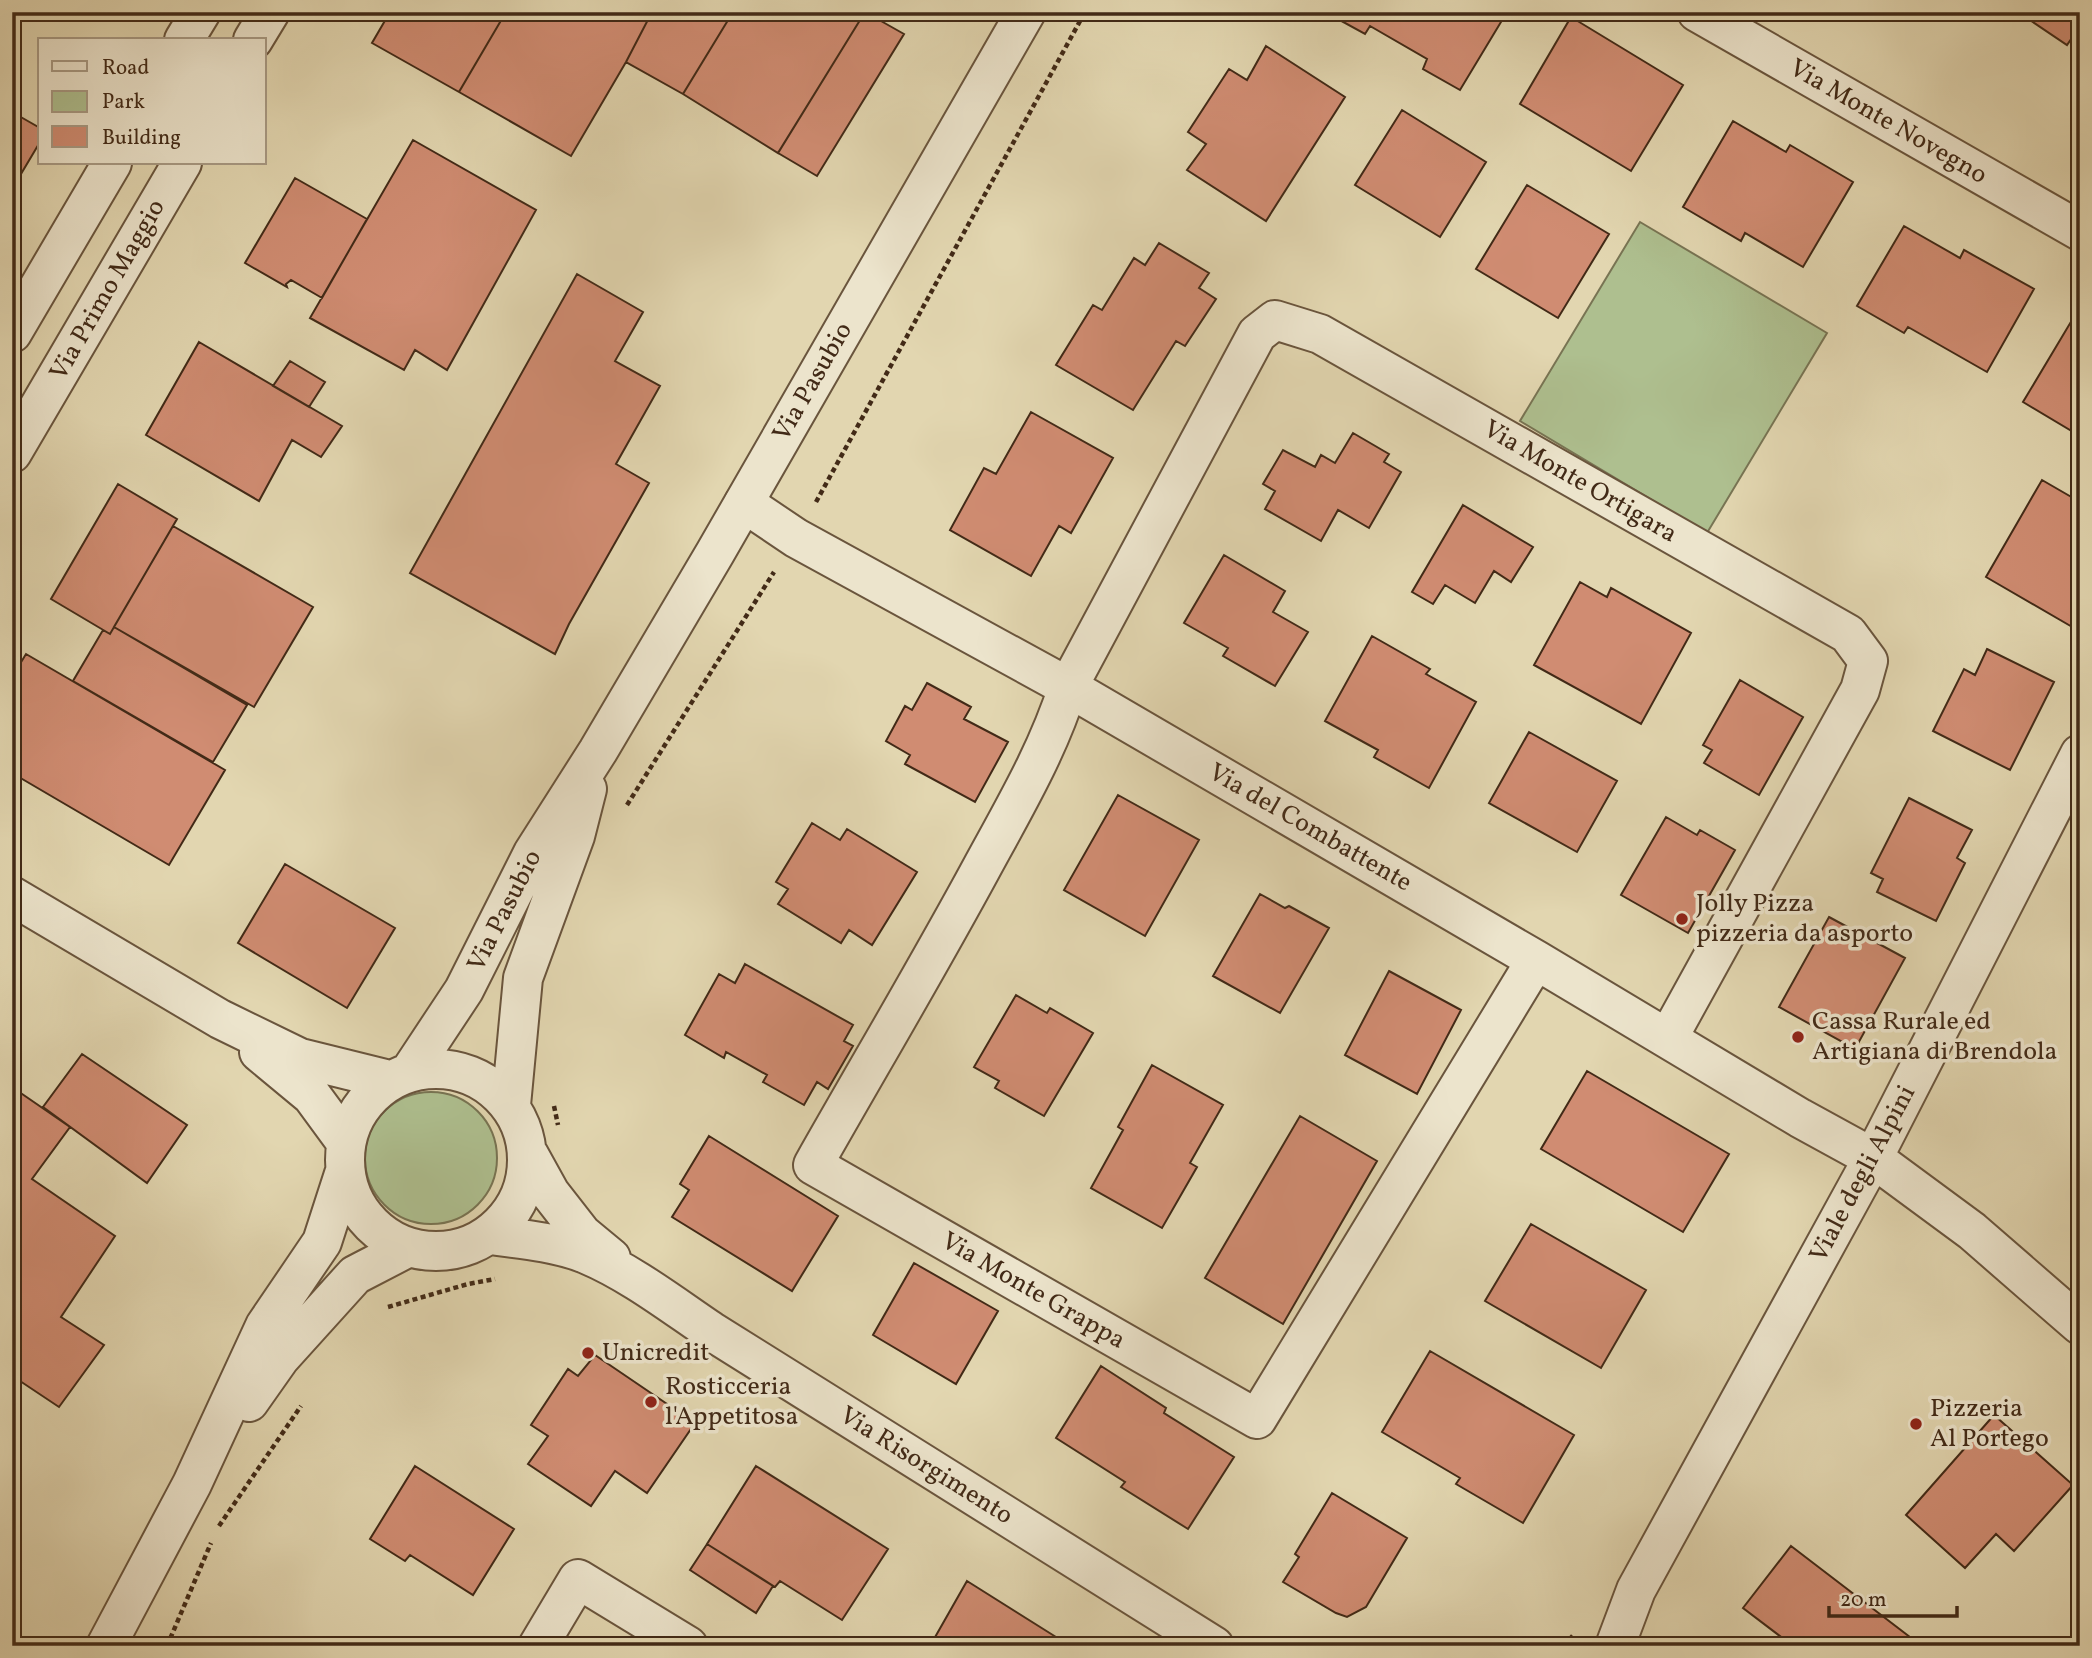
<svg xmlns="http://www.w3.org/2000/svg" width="2092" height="1658" viewBox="0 0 2092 1658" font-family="Vollkorn,serif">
	<rect width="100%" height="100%" fill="#e2d6b0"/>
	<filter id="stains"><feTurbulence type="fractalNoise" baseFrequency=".00286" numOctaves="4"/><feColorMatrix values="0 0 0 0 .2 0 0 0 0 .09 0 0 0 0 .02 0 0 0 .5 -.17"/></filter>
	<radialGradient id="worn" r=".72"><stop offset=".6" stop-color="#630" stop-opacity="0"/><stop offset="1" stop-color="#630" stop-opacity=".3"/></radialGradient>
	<path fill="#aebf8f" stroke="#787453" stroke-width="2" d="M1640 222 1827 333 1707 533 1520 421Z
		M365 1158a66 66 0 1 1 132 0a66 66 0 1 1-132 0Z"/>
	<path fill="#d08c72" stroke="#422a17" stroke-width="2" d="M390 12H506L459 92 372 43Z
		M506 12H652L626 62 571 156 459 92Z
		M652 12H733L683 94 626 62Z
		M733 12H865L778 153 683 94Z
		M865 12 904 34 817 176 778 153Z
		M1325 12H1507L1460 90 1423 69 1427 59 1370 26 1365 34Z
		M2018 12H2080V26L2067 45Z
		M1571 17 1683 85 1631 171 1520 104Z
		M1266 46 1345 97 1266 221 1187 170 1206 144 1188 132 1229 69 1247 80Z
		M1402 110 1486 162 1440 237 1355 185Z
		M12 112 40 128V142L12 189Z
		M1733 121 1786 152 1790 145 1853 182 1803 267 1745 233 1741 241 1683 207Z
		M413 140 536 210 447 370 415 350 404 370 310 318Z
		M295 178 367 219 322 298 291 280 286 284 287 287 245 263Z
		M1527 185 1609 234 1558 318 1476 269Z
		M1904 226 1960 258 1964 250 2034 289 1987 372 1908 327 1904 333 1857 306Z
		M1159 243 1209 273 1199 288 1216 299 1185 346 1176 341 1133 410 1056 365 1093 305 1102 310 1134 258 1145 265Z
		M577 274 643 312 615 361 660 386 616 464 649 483 569 624 555 654 410 573Z
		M2075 315 2080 318V436L2023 402Z
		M199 342 342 426 321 457 292 440 259 501 146 435Z
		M290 361 325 382 309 407 273 386Z
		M1031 412 1113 458 1071 533 1059 526 1031 576 950 530 984 468 996 474Z
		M1353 433 1389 454 1384 462 1401 472 1369 528 1338 510 1321 541 1265 509 1275 491 1263 484 1283 450 1315 467 1321 455 1335 463Z
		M2042 480 2080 502V619L2074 628 1986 577Z
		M118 484 177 519 110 634 51 599Z
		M1463 505 1533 547 1511 582 1494 571 1475 603 1445 585 1433 604 1412 592Z
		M173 526 313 607 254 707 114 627Z
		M1224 555 1285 591 1273 612 1308 632 1275 686 1223 656 1228 648 1184 623Z
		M1580 582 1607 597 1611 588 1691 633 1641 724 1534 665Z
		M114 627 247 705 213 762 73 681 103 630 110 634Z
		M1372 636 1430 669 1426 674 1476 702 1429 788 1374 757 1378 750 1325 721Z
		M1987 649 2054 682 2010 770 1933 731 1964 669 1975 675Z
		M26 654 225 770 169 865 12 773V677Z
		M1740 680 1803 717 1759 795 1704 763 1712 750 1703 745Z
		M927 683 971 707 964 719 1008 742 975 802 905 764 910 755 886 741 905 706 912 710Z
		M1529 732 1617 781 1577 852 1489 803Z
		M1118 795 1199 840 1145 936 1064 890Z
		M1909 798 1972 830 1957 858 1965 863 1936 921 1877 892 1883 879 1871 873Z
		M1666 817 1697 835 1700 830 1735 850 1688 933 1621 895Z
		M812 823 840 840 847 829 917 872 872 945 849 930 841 943 778 904 788 889 776 882Z
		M285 864 395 928 347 1008 238 943Z
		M1260 894 1285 908 1289 906 1329 928 1280 1013 1213 976Z
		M1829 917 1905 958 1855 1049 1779 1007Z
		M745 964 853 1025 844 1041 853 1046 828 1089 817 1082 804 1105 763 1082 767 1075 726 1052 724 1058 685 1035 719 974 735 983Z
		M1389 971 1461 1010 1417 1094 1345 1055Z
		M1016 995 1047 1013 1050 1008 1093 1033 1044 1116 995 1088 999 1081 974 1067Z
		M82 1054 187 1125 147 1183 43 1107Z
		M1152 1065 1223 1105 1190 1163 1197 1167 1162 1228 1091 1188 1123 1130 1118 1127Z
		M1587 1071 1729 1154 1683 1232 1541 1149Z
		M12 1087 70 1127 32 1179 115 1236 61 1317 104 1345 59 1407 17 1379 12 1386Z
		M1300 1116 1377 1161 1283 1324 1205 1278Z
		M709 1136 838 1216 792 1291 672 1217 689 1190 680 1184Z
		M1531 1224 1646 1290 1601 1368 1485 1301Z
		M914 1263 998 1311 956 1384 873 1335Z
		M1430 1351 1574 1435 1523 1523 1456 1484 1460 1478 1382 1432Z
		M595 1355 695 1423 647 1493 615 1471 591 1506 528 1464 548 1436 531 1425 568 1369 578 1376Z
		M1101 1366 1166 1408 1164 1413 1234 1457 1188 1529 1121 1487 1125 1482 1056 1438Z
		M1994 1415 2073 1485 2014 1551 1996 1534 1965 1568 1906 1515Z
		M415 1466 514 1529 473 1595 410 1555 405 1561 370 1539Z
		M756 1466 888 1549 842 1620 780 1581 775 1587 707 1544Z
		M1332 1493 1407 1538 1366 1607 1347 1617 1336 1613 1283 1582 1299 1557 1295 1554Z
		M707 1544 773 1586 756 1613 690 1570Z
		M1791 1546 1919 1644V1646H1793L1743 1608Z
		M967 1581 1056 1637 1051 1646H930Z"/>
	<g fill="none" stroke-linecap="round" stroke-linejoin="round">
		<defs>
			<path id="minor" d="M1697 12 2080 231
				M184 40 201 12
				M253 40 270 12
				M12 333 112 163
				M12 453 182 163
				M744 503 796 538 1068 687 1536 960 1800 1118 1873 1158 1972 1231 2080 1325
				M1536 960 1257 1419 813 1165C869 1066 927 969 981 869 1013 810 1048 751 1068 687L1257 334 1275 320 1320 334 1848 634 1868 661 1860 690 1668 1038
				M538 1646 578 1579 688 1646
				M1615 1646 1636 1590 1873 1158 2080 754"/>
			<path id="tertiary" d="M12 896 220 1019 300 1058 389 1080
				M259 1052 312 1096 345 1141
				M345 1160a91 91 0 1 1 182 0a91 91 0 1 1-182 0Z
				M411 1070 464 990 533 853 598 751 715 553 1026 12
				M511 1105 523 978 575 836 587 789
				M529 1155 550 1193 582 1234 611 1258
				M489 1235C521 1239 556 1242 586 1254 631 1273 671 1304 711 1331L1214 1646
				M249 1402 280 1358 355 1275 407 1248
				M106 1646 192 1484 265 1326 322 1242 344 1174"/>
		</defs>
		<use href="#minor" stroke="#6a553d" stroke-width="42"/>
		<use href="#tertiary" stroke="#6a553d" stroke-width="42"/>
		<path stroke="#422a17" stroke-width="4.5" stroke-dasharray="5 3.5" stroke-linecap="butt" d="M816 502 1085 12
			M627 805 774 572
			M554 1106 558 1125
			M388 1307 468 1284 495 1279
			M219 1526 301 1406
			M167 1646 211 1543
			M1564 1646 1575 1633"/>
		<use href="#minor" stroke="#ece4cc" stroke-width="38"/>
		<use href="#tertiary" stroke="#ece4cc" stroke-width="38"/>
	</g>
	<g fill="#8f2418" stroke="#ece4cc" stroke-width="2.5">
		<circle cx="1682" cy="919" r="7"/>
		<circle cx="1798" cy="1037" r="7"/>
		<circle cx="588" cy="1353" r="7"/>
		<circle cx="651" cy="1402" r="7"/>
		<circle cx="1916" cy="1424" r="7"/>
	</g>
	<g text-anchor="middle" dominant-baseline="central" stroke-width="7" stroke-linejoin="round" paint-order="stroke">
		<g font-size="26" fill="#422a17" stroke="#ece4cc">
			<text transform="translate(1888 122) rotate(30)">Via Monte Novegno</text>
			<text transform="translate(108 290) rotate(-60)">Via Primo Maggio</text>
			<text transform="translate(813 382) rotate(-60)">Via Pasubio</text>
			<text transform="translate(1580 482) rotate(30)">Via Monte Ortigara</text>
			<text transform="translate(1310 828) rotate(30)">Via del Combattente</text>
			<text transform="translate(505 911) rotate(-63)">Via Pasubio</text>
			<text transform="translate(1863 1174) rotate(-62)">Viale degli Alpini</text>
			<text transform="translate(1033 1291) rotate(30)">Via Monte Grappa</text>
			<text transform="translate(926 1466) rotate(32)">Via Risorgimento</text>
		</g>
		<g font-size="26" fill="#422a17" stroke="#ece4cc" text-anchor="start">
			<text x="1696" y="904">Jolly Pizza<tspan x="1696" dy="30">pizzeria da asporto</tspan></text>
			<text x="1812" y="1022">Cassa Rurale ed<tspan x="1812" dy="30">Artigiana di Brendola</tspan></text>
			<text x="602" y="1353">Unicredit</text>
			<text x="665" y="1387">Rosticceria<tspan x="665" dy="30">l'Appetitosa</tspan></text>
			<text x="1930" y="1409">Pizzeria<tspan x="1930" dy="30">Al Portego</tspan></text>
		</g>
	</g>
	<rect width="2092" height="1658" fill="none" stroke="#e2d6b0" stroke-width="42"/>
	<rect x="14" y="14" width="2064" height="1630" fill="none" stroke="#422a17" stroke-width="3.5"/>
	<rect x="21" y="21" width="2050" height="1616" fill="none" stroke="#422a17" stroke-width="2"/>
	<rect x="38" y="38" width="228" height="126" fill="#ece4cc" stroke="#a89a84" stroke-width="2"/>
	<rect x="52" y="61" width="35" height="10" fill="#ece4cc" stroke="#a89a84" stroke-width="2"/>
	<text x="102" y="74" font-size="21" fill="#422a17">Road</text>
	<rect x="52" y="91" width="35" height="21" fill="#aebf8f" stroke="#a89a84" stroke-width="2"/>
	<text x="102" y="108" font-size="21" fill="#422a17">Park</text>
	<rect x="52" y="126" width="35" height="21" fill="#d08c72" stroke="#a89a84" stroke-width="2"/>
	<text x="102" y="144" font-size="21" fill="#422a17">Building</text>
	<path d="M1829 1606v10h128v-10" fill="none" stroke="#422a17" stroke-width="3.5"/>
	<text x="1840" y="1606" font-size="21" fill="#422a17" stroke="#ece4cc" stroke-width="5" paint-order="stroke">20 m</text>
	<rect width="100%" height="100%" filter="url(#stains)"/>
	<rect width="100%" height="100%" fill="url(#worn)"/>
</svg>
